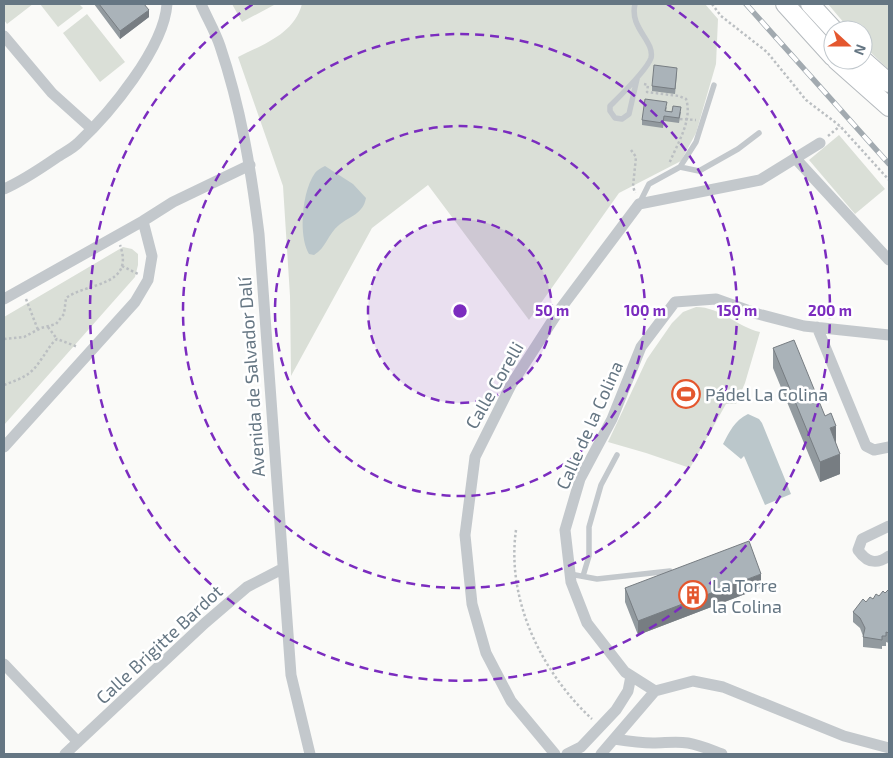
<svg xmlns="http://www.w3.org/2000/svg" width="893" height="758" viewBox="0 0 893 758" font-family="'Exo 2',sans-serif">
	<rect width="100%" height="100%" fill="#fafaf8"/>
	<path fill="#dadfd7" d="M4 4H33L7 24 4 20Z
		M40 4H79L83 8 58 27Z
		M232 4H273L274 5 242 22Z
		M302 4H705L718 19 716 64 696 133 681 161 619 193 529 320 428 185 372 228 291 376 290 296 283 186 238 57C264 44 294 34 302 4Z
		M828 4H889V70L863 45V30H850Z
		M87 14 125 62 100 82 63 33Z
		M839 135 885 189 855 214 809 160Z
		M123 247 132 249 138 254V265L135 277 4 425V317Z
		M696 307C721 307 737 327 760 332L745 383 736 404H726L690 468 646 453 608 442 647 359 672 323 683 312Z"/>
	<path fill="#bbc7cb" d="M325 166 353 184 366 198C363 214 350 216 339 225 328 234 326 248 314 255L309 254C298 236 302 191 315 173 317 170 321 168 325 166Z
		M748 414 759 419 762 423 791 494 765 505 744 456 741 459 723 444C730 431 734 421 748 414Z"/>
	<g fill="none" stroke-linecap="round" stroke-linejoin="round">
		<defs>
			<path id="primary" d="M785 4 833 57
				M810 4 834 30
				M836 60 889 107
				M863 60 889 83"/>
		</defs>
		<use href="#primary" stroke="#b5babe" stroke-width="20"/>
		<path stroke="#bbbfc2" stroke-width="2.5" stroke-dasharray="2.5 2.5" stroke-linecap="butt" d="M712 4 721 16 767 52 806 100 840 126 889 180
			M644 84 648 85 647 92 679 96 686 99C693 120 677 144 669 164
			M828 136 840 126
			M631 150 636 157 633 186 635 193
			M122 266 138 274
			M26 299 38 330
			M48 327 57 339
			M4 339 24 337 41 328 56 324 64 314 66 298C88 282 135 287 120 245
			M4 385C22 378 31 376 42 358 47 352 50 344 57 339L78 347
			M516 530C506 600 542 673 592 719"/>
		<path stroke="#c3c8cc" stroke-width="5.5" d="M635 4C629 28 655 41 651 58 647 70 620 96 610 106V111L615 118 622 119 629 114 637 79
			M680 167 699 171 738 149 759 133
			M639 204 649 184 680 167 696 142 714 85
			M570 574 597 579 670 571
			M583 576 589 556V527L601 485 617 455"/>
		<path stroke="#c3c8cc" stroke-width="11" d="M201 4C207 18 215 31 220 46 241 108 251 170 259 234L291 675 310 754
			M4 36 52 93 92 129
			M795 158 889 260
			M4 189C22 181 40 169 56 158 63 153 72 149 78 143 110 113 164 48 167 4
			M4 299 143 221 173 202 250 165
			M817 327 866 446 874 450 889 447
			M889 335 804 326 758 314 716 299 675 302 641 347 612 419 580 479 565 530 571 582 587 623 625 672 655 691 693 681 723 687 844 736 889 748
			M4 447 135 302 148 280 152 256 143 221
			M889 526 862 539 858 550C867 563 876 565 889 556
			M4 664 78 742
			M614 739C627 741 640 743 653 743 665 743 676 741 688 743 700 745 711 750 722 754
			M65 754 205 623 247 587 282 569
			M555 754 511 701 486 653 472 604 465 535 475 457 511 385 558 312 639 204 760 180 820 143
			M567 754 581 747 616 710 628 691 631 676
			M601 754 655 691"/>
		<use href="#primary" stroke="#fff" stroke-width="18"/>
		<defs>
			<path id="rail" d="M746 4 889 164"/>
		</defs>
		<use href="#rail" stroke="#a2aab0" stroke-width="5.5"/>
		<use href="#rail" stroke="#fff" stroke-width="4" stroke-dasharray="11" stroke-linecap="butt"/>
		<path stroke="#bbbfc2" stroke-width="2.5" stroke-dasharray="2.5 2.5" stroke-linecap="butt" d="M680 119 696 120"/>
	</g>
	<path fill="#929a9f" d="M94 4H144L149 17 120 39Z
		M677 73 675 94 652 91V86Z
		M667 107 666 111 681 112 679 123 664 121 663 128 642 125V120Z
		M773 348 836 444 840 474 820 482 773 368Z
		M625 588H761L638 635 625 602Z
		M889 589V643L886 642V646H882V649L863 647V636L860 628 853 622V612L866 602 885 593Z"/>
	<path fill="#777d82" d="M149 10V17L120 39V31Z
		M836 426V446L830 428Z
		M840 454V474L820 482V462Z
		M761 574V588L638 635V621Z"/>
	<path fill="#aab3b9" stroke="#777d82" d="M99 4H144L149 10 120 31Z
		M654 65 677 68 675 89 652 86Z
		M645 99 667 102 665 111 672 112 673 106 681 107 679 118 664 116 663 123 642 120Z
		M794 340 825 416 831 413 836 426 830 428 840 454 820 462 773 348Z
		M749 541 761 574 638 621 625 588Z
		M889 589V633L886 632V636H882V640L863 637 865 628 860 618 853 612 863 599 866 602 870 597 873 599 876 594 879 596 883 591 885 593Z"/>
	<circle cx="460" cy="311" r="92" fill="#7b2cbf" fill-opacity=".12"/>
	<g fill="none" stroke="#7b2cbf" stroke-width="2.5" stroke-dasharray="9 6">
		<circle cx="460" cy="311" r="92"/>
		<circle cx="460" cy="311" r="185"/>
		<circle cx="460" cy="311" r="277"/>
		<path d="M667 4A370 370 0 1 1 253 4"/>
	</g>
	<defs>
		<symbol id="stadium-ring" viewBox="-11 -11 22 22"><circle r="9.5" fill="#fff" stroke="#e4572e" stroke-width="1.5"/><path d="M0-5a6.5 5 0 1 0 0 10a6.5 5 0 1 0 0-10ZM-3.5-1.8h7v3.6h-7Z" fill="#e4572e"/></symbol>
		<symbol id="building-ring" viewBox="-11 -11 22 22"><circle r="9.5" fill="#fff" stroke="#e4572e" stroke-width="1.5"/><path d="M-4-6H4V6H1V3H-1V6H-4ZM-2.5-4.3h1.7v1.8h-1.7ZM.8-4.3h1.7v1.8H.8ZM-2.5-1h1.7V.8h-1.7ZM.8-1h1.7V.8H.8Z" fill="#e4572e"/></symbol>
	</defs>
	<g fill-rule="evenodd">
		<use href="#stadium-ring" x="670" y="378" width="32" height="32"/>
		<use href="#building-ring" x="677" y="579" width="32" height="32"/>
	</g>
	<g text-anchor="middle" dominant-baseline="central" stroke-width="5" stroke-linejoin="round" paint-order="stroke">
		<g font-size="18" fill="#657683" stroke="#fff">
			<text transform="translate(251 377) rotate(-94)">Avenida de Salvador Dalí</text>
			<text transform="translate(494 385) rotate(-60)">Calle Corelli</text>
			<text transform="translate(589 425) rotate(-66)">Calle de la Colina</text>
			<text transform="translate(159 644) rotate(-43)">Calle Brigitte Bardot</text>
		</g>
		<g font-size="18" fill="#657683" stroke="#fff" text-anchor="start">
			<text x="705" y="394">Pádel La Colina</text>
			<text x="712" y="585">La Torre<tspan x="712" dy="21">la Colina</tspan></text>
		</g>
	</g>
	<circle cx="460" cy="311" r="8" fill="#7b2cbf" stroke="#fff" stroke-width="2.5"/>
	<g font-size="15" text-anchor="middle" font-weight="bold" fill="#7b2cbf" stroke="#fff" stroke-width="5" stroke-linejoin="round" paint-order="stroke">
		<text x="552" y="316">50 m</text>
		<text x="645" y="316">100 m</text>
		<text x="737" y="316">150 m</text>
		<text x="830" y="316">200 m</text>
	</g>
	<rect width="893" height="758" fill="none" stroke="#657683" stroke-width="10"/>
	<g transform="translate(848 45) rotate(111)"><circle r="24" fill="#ffffff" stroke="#c1c8cd"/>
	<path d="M0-4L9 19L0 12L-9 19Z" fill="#e4572e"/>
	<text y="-8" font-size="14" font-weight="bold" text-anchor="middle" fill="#657683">N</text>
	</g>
</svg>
